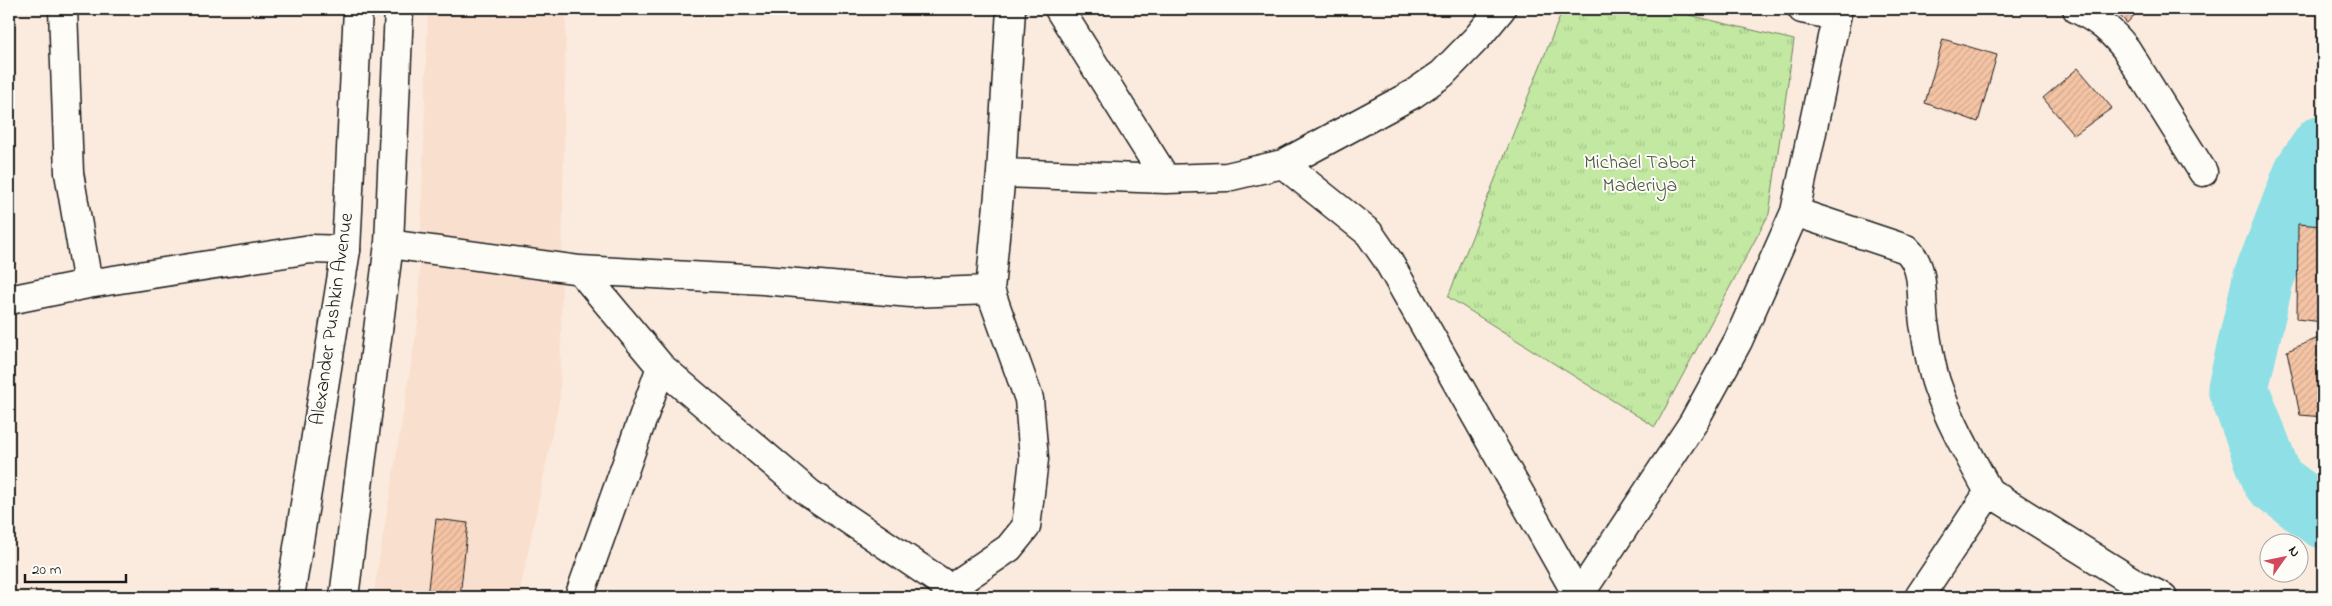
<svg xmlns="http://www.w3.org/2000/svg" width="2332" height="606" viewBox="0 0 2332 606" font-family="'Indie Flower',sans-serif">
	<defs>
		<pattern id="park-tufts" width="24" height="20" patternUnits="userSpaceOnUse" patternTransform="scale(1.25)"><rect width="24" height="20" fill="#c2e8a2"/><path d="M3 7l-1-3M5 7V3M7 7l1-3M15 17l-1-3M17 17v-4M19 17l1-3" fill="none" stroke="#a6c68b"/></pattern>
		<pattern id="building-hatch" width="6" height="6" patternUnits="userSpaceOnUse" patternTransform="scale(1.25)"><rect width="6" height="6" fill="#f5c4a5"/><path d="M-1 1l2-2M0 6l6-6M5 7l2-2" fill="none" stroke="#d1a88d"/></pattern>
	</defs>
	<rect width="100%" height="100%" fill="#fbebde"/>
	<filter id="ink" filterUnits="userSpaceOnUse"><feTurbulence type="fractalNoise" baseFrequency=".02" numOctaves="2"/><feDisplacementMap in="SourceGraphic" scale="10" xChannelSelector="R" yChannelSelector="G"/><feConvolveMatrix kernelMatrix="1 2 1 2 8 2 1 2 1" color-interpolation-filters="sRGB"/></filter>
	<g filter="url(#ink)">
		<path fill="#f9dfcd" d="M428 9H566L560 396 519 597H373L418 322Z"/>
		<path fill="url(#park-tufts)" stroke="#6f825f" d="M1563 9H1664L1794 40 1769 214 1655 427 1448 297Z"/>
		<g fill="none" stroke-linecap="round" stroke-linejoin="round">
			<path stroke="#8edfe6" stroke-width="61" d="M2323 145 2305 171 2263 280 2238 388 2273 481 2323 518"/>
		</g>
		<path fill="url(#building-hatch)" stroke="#1c1c1c" d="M2113 9H2140L2127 23Z
			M1943 39 1997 55 1978 122 1925 103Z
			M2078 68 2112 108 2074 135 2043 98Z
			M2298 224 2323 226V322L2297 319Z
			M2323 336V417L2300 415 2287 351Z
			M436 519 468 523 460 597H427Z"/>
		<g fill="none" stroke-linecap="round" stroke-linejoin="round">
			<defs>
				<path id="minor" d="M63 9 69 173 88 284
					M1059 9 1166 179
					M1802 9 1836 16
					M2077 9C2098 19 2112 31 2126 49L2203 172
					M1283 164 1369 233 1387 259 1578 596
					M1001 173 1166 179 1227 177 1283 164 1413 94 1442 74 1477 38 1501 9
					M1795 212 1906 249C1928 269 1919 302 1925 329 1928 347 1931 368 1937 385 1950 423 1970 457 1989 492
					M389 244 580 270 661 367 809 493 950 588 946 597
					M580 270 763 280 911 293 990 290 1001 173 1011 9
					M9 300 88 284 311 249 346 250
					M579 597 661 367
					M964 597 950 588 1009 548 1026 527 1034 459 1029 399 990 290
					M1578 597 1693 423 1738 341 1795 212 1838 9
					M1919 597 1989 492 2138 585 2163 597"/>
				<path id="primary" d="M290 597 346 250 358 9
					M344 597 389 244 399 9"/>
			</defs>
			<use href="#minor" stroke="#1c1c1c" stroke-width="31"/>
			<use href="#primary" stroke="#1c1c1c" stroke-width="31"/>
			<use href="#minor" stroke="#fdfcf7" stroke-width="28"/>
			<use href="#primary" stroke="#fdfcf7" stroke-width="28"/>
		</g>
	</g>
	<g text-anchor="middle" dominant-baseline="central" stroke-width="4" stroke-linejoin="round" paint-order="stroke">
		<g font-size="20" fill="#4e5944" stroke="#fdfcf7">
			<text x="1640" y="163">Michael Tabot<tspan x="1640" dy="23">Maderiya</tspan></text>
		</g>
		<g font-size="20" fill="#1c1c1c" stroke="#fdfcf7">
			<text transform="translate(333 319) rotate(-82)">Alexander Pushkin Avenue</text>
		</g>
	</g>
	<rect width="2332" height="606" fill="none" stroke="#fdfcf7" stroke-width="30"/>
	<rect x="15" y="15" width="2302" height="576" fill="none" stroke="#1c1c1c" stroke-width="2" filter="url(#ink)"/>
	<g transform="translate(2284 558) rotate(57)"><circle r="24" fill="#fdfcf7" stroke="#a3a29f"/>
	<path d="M0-4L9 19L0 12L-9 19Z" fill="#d1495b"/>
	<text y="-8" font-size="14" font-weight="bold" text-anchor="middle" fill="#1c1c1c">N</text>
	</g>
	<path d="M25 574v8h101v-8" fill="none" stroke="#1c1c1c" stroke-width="2.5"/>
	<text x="32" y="574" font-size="15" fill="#1c1c1c" stroke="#fdfcf7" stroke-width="4" paint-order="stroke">20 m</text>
</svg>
